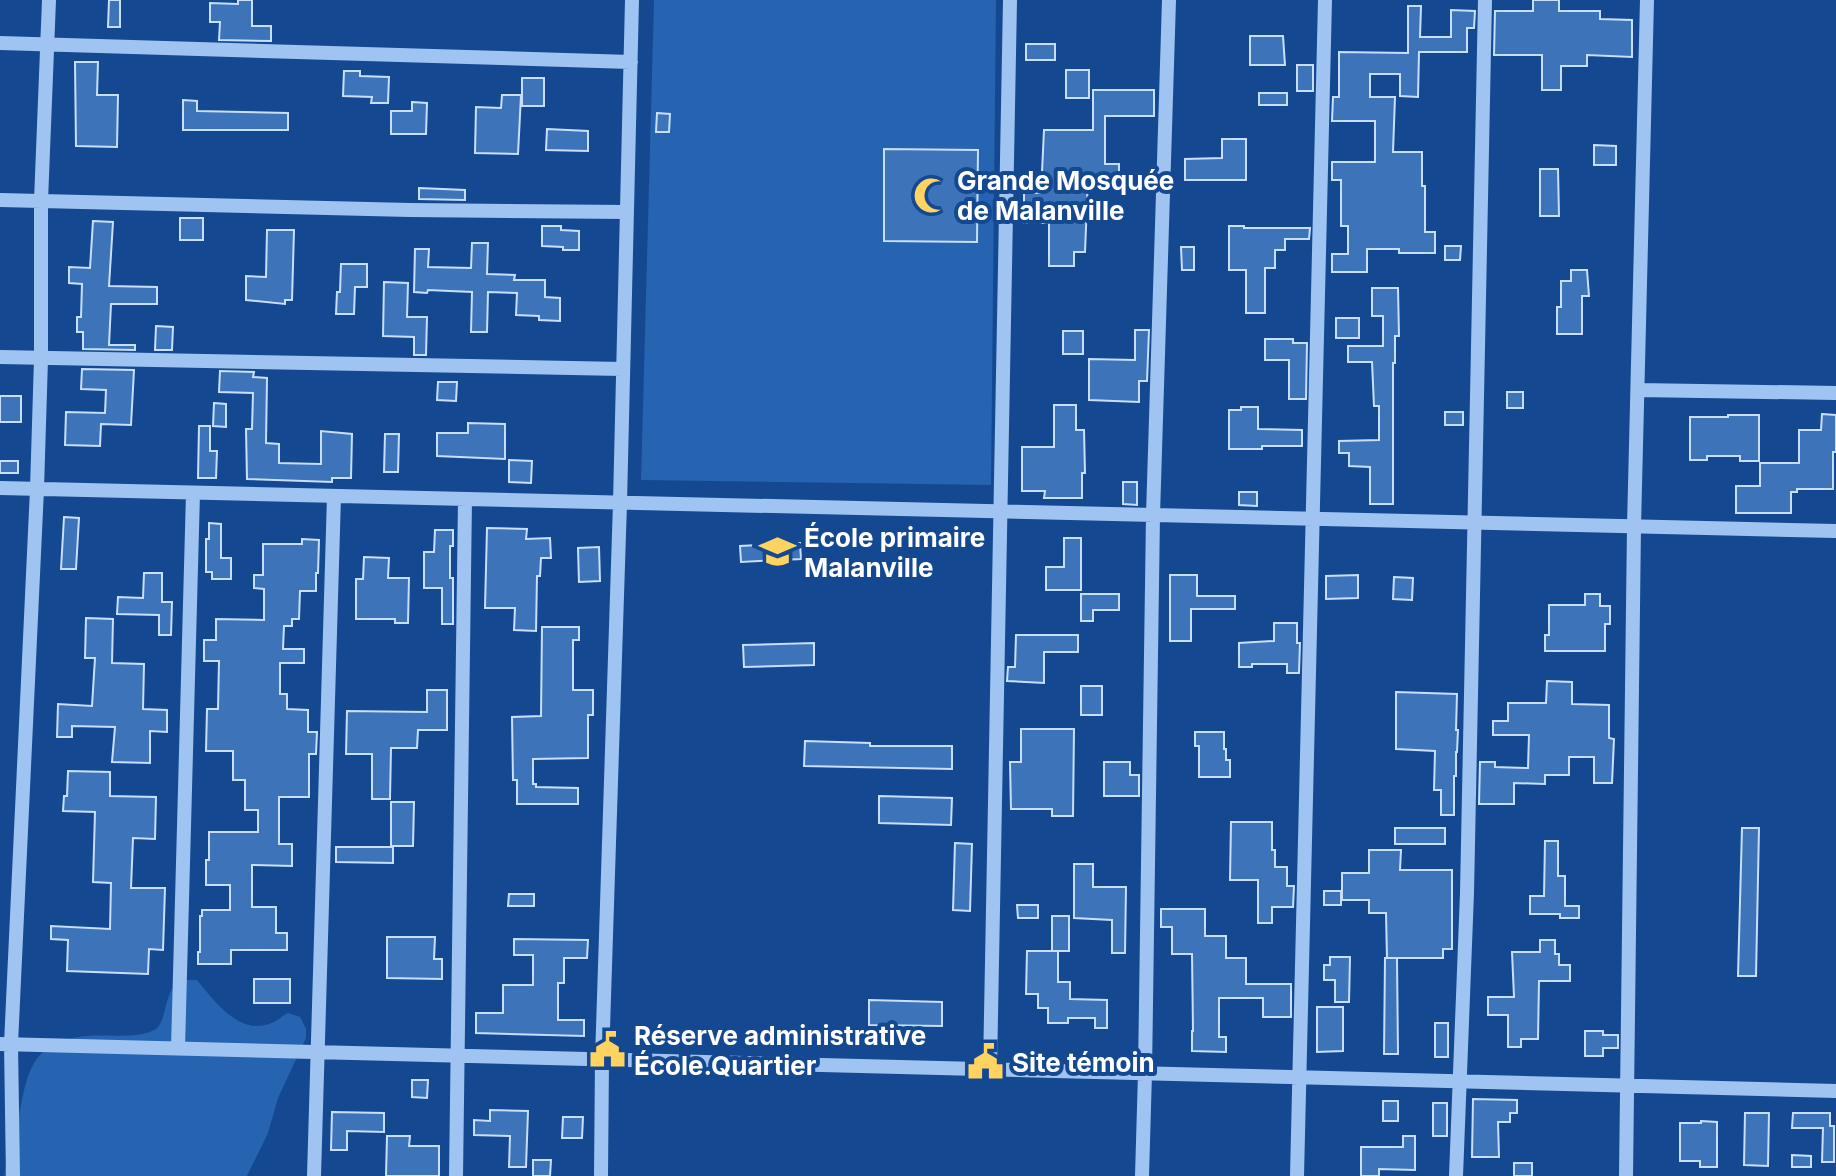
<svg xmlns="http://www.w3.org/2000/svg" width="1836" height="1176" viewBox="0 0 1836 1176" font-family="Inter,sans-serif">
	<rect width="100%" height="100%" fill="#144991"/>
	<path fill="#2663b0" d="M654 0H996L991 485 641 480Z
		M185 980H197C213 999 236 1032 265 1025 273 1024 281 1017 288 1013L300 1017 306 1029V1038L278 1098 268 1133 247 1176H4C7 1156 14 1136 19 1116 28 1069 32 1042 87 1036 106 1034 137 1039 154 1030 166 1025 164 997 174 987 177 984 181 983 185 980Z"/>
	<path fill="#3d73b9" stroke="#c7dffc" stroke-width="2" d="M109 0H120V27H108Z
		M238 0H252V26H271V41L219 40 220 22H210V3L238 4Z
		M1533 0H1559V11H1600V19L1632 20V57L1587 55V66H1561V90H1542V55H1494L1495 11H1533Z
		M1408 6H1421L1420 37H1451V10L1475 11 1474 28H1467V52H1419L1418 97 1400 96V74H1370V97H1395L1393 152H1422V186H1425V232H1435V253H1399V249H1367V272H1332V254H1348V226H1341V180H1332V162H1375V121H1332L1333 97H1339V52L1408 53Z
		M1250 36H1283L1285 65H1250Z
		M1026 44H1055V60H1026Z
		M75 62H98L97 95H118L117 147 76 146Z
		M1297 65H1313V91H1297Z
		M1066 70H1089V98H1066Z
		M344 71H360V76L389 77 388 103H371L372 97 343 96Z
		M522 78H544V106H522Z
		M1093 90H1154V116H1105V164H1119V179H1088L1085 252H1074V266H1049V223H1024V193H1041L1044 130H1093Z
		M1259 93H1287V105H1259Z
		M502 95H521L518 154 475 153 476 107 501 108Z
		M183 100 197 101V111L288 113V130H183Z
		M412 102 427 103 426 134H391V111H412Z
		M657 113 670 114 669 132H656Z
		M547 129 588 131V151L546 150Z
		M1222 139H1246V180H1185V159L1222 158Z
		M1594 145 1616 146V165H1594Z
		M884 149 978 150 977 242 884 241Z
		M1540 169H1558L1559 216H1540Z
		M419 188 465 190V200L419 199Z
		M180 218H203V240H180Z
		M93 221 113 222 109 286 157 287V304H111L109 345H135V350L83 349V332H77V317H81L82 284 69 283V267L90 268Z
		M542 226H561V230L579 231V250H563V247L542 246Z
		M1229 226H1244V228H1310L1309 239H1285V250H1275V268H1265V313H1246V270H1229Z
		M267 230H294L292 300H285V304L246 300V276L266 277Z
		M472 243H488L487 274 515 275 514 280H545V297L560 298V321L539 320V316L516 315 517 293 488 292 487 332H471L472 292 428 290 427 293 414 292 415 249H429L428 267 471 268Z
		M1445 246H1461L1460 260H1445Z
		M1181 247H1194V270H1182Z
		M341 264H367V287H355L354 314H336L337 292H340Z
		M1571 270H1587L1589 296H1582V334H1557V307H1561V281H1571Z
		M384 282 408 283 407 317H427L426 355H414V337L383 336Z
		M1372 288H1398L1399 336H1395V363H1393V504H1370V467L1349 466V453H1339V441L1379 440V406H1374L1372 362H1348V346H1383V316H1372Z
		M1336 318H1359V338H1336Z
		M156 326 173 327 172 350H155Z
		M1135 330H1149L1147 381H1139V402L1089 400V359L1135 360Z
		M1063 331H1083V354H1063Z
		M1265 339H1293V343H1307L1306 399H1289V360H1265Z
		M82 369 134 370 131 425 101 424 100 446 65 445 66 412 105 413 106 390 81 389Z
		M220 371 254 372 253 377 267 378 266 443 279 444V463L321 464V431L352 434 351 478H332V482L247 479 246 429H252L253 393 219 392Z
		M438 382H457L456 401 437 400Z
		M1507 392H1523V408H1507Z
		M0 396H21V422H0Z
		M214 403 226 404V427L213 426Z
		M1054 405H1076V430H1084L1085 473H1082V498H1044L1045 491H1022V447H1054Z
		M1241 407H1258V429L1302 430V446H1262V449H1229V410H1241Z
		M1445 412H1463V425H1445Z
		M1822 414 1836 415V452H1833V489H1797V492H1791V513H1736V486H1760V463H1799V430H1821Z
		M1728 415H1759V461H1740V456H1707V460H1690V417H1728Z
		M468 423 505 424V459L437 456V433H468Z
		M199 426H210V451H217L216 478H198Z
		M385 434H399L398 472H384Z
		M509 460 532 461 531 483 509 482Z
		M0 461H18V473H0Z
		M1123 482H1137V505L1123 504Z
		M1239 492H1257V506L1239 505Z
		M64 517 79 518 76 569H61Z
		M209 523 221 524V558H231V579H212V572H206V539H209Z
		M487 528 527 529 526 539 550 538 551 558H541L540 576H537L536 631 514 630 515 608H485Z
		M435 530H453V546H450V578H453V624H442V588H424V552H434Z
		M1064 538H1081V590H1046V567H1064Z
		M302 539 319 540 318 573H316V591H300L299 619H292V626H284L283 649H304V663H280V694H287V709L308 710V732H317L316 754H309V797H279V844H292V866L252 865V907H276V933H287V950H231V964H198V952H200V916H202V910H230V885H206V860H209V832H258V810H245V780H233V751H206L207 709H218L219 661H204V640H216V619L264 620V589L254 588V575H263V544H302Z
		M800 543 801 559 741 562 740 546Z
		M599 547 600 581 579 582 578 548Z
		M364 557 389 558 388 578H409L408 623H395V619H356V579H363Z
		M144 573H162V602H172L171 635H159V615L117 614 118 597 143 598Z
		M1170 575H1197V596H1235V609H1191V641H1170Z
		M1358 575V598L1326 599V576Z
		M1394 577 1413 578 1412 600 1393 599Z
		M1081 594H1119V610H1093V621H1081Z
		M1585 594H1600V606H1610V624H1605V651H1545V635H1549V605H1585Z
		M86 618 113 619 112 663 144 664 143 709 167 710V732L150 731V763L112 762 115 727 72 726V737H57L58 704 92 706 95 658H85Z
		M1274 623H1297V643H1300L1299 673H1287V664H1252V667H1239V643L1274 641Z
		M542 627H579V640H573V690H593V715H588V758L533 759V784H536V787L578 788V804H517V780H513L512 717 541 716Z
		M1016 635H1078V652H1044V683L1007 681 1008 667H1015Z
		M814 643V665L744 667 743 645Z
		M1547 681 1572 682V704L1609 705V738L1614 739 1612 783H1594V757H1569V775H1545V784L1514 783V804H1479L1480 762H1495V767L1528 768 1529 735H1493V721H1508V703H1546Z
		M1081 686H1102V715H1081Z
		M427 690H447V730H418L417 748H391L390 799H372V754H346L347 711 427 712Z
		M1396 692 1457 694 1456 730H1458L1457 752H1456V776H1454V815H1441V790H1434L1435 751 1396 749Z
		M1021 729H1074L1073 816H1052V809H1011L1010 762H1021Z
		M1195 732H1224V749H1226V760H1230V777H1199V746H1195Z
		M805 741 870 743V746H952V769L804 766Z
		M1104 762H1130V775H1139V796H1104Z
		M68 771 110 772V796L156 797 155 839 133 838 131 888H165L163 950 149 949 148 974 67 971 68 940 51 939V926L110 929 111 883 93 882 95 812 63 811 64 796H67Z
		M879 796 952 798 951 825 879 823Z
		M391 802H414L413 846H391Z
		M1231 822H1272V850H1275V867H1287V886H1294L1293 907H1272V923H1258V880H1230Z
		M1395 828H1445V844H1395Z
		M1742 828H1759L1756 976H1738Z
		M1545 841H1558V876H1565V906H1579V918H1560V914H1530V896H1544Z
		M955 843 972 844 970 911 953 910Z
		M336 847H393V863L336 862Z
		M1369 850H1401L1400 870H1452V949H1443V958H1387L1386 913H1369V900H1342V873H1369Z
		M1074 864H1093V887H1126L1125 953H1112V920L1074 918Z
		M1324 891H1341V905H1324Z
		M509 894H534V906H508Z
		M1017 905H1038V918H1018Z
		M1161 909H1205V936H1226V958H1246V984H1291V1017H1263V998H1219V1037H1226V1052L1192 1051V1031H1193L1192 954H1172V927H1161Z
		M1052 916H1069V951H1052Z
		M387 937H435L434 959H442V979L387 978Z
		M514 939 588 940 587 958H564V983H558V1020H584V1036L476 1033V1013H503V985H533V955H514Z
		M1540 940H1555V954H1559V965H1570V981H1539L1538 1039H1521V1047H1508V1015H1488V997H1514L1512 952H1540Z
		M1027 951H1058V982H1070V999L1107 1000V1028H1095V1018H1068V1023H1048V1008H1038V994H1026Z
		M1330 957H1350L1349 1002H1335V980H1324V965H1330Z
		M1385 958H1397L1398 1054H1384Z
		M254 979H290V1003H254Z
		M869 1000 942 1002V1026L869 1025Z
		M1317 1007H1343V1051L1317 1052Z
		M1435 1023H1448V1057H1435Z
		M1585 1031H1603V1035H1618V1048H1603V1056H1585Z
		M412 1080H428L427 1098 412 1097Z
		M1473 1099 1517 1100V1113H1510V1122H1498L1499 1157H1472Z
		M1383 1101H1398V1121H1383Z
		M1433 1103H1447V1136H1433Z
		M490 1110 528 1111 526 1167H509L510 1136 474 1135V1120L490 1121Z
		M332 1112 384 1113V1132L347 1131V1150H331Z
		M1745 1113H1769L1768 1166 1744 1165Z
		M1793 1113H1830V1126H1834V1162H1822L1823 1128H1792Z
		M563 1117H583L582 1138H562Z
		M1701 1121 1717 1122V1167H1700V1161H1680V1123H1701Z
		M387 1136H410L409 1146H439V1176H386Z
		M1403 1136H1415V1170L1379 1169V1176H1361V1147H1403Z
		M1792 1155 1811 1156V1167H1792Z
		M533 1160H551L550 1176H533Z
		M1514 1163H1532V1176H1514Z"/>
	<g fill="none" stroke-linecap="round" stroke-linejoin="round">
		<path stroke="#a0c4f1" stroke-width="14" d="M0 43 631 62
			M0 200 410 210 627 212
			M0 357 622 369
			M1638 390 1836 393
			M0 488 1836 531
			M0 1044 1836 1091
			M178 1048 193 493
			M990 1069 1010 0
			M13 1176 11 1044 37 489 41 359V201L49 0
			M314 1176 334 496
			M456 1176 465 499
			M601 1176 602 1059 620 503 632 0
			M1142 1176 1145 1073 1153 515 1169 0
			M1297 1176 1325 0
			M1456 1176 1467 893 1485 0
			M1626 1176 1634 526 1647 0"/>
	</g>
	<defs>
		<symbol id="mosque-bare" viewBox="-9 -9 18 18"><path d="M3.5-4.9A6 6 0 1 0 3.5 4.9A5 5 0 1 1 3.5-4.9Z" fill="#ffd360" stroke="#144991" stroke-width="2.5" paint-order="stroke"/></symbol>
		<symbol id="school-bare" viewBox="-9 -9 18 18"><path d="M0-5L7-2L0 1L-7-2ZM-4 1L0 2.5L4 1V4Q0 6-4 4Z" fill="#ffd360" stroke="#144991" stroke-width="2.5" paint-order="stroke"/></symbol>
		<symbol id="civic-bare" viewBox="-9 -9 18 18"><path d="M-.6-6.5H3V-4.5H.6V-3L4-1V1h2V6H-6V1h2V-1L-.6-3ZM-1.2 2.5V6h2.4V2.5Z" fill="#ffd360" stroke="#144991" stroke-width="2.5" paint-order="stroke"/></symbol>
	</defs>
	<g fill-rule="evenodd">
		<use href="#mosque-bare" x="906" y="170" width="51" height="51"/>
		<use href="#school-bare" x="752" y="526" width="51" height="51"/>
		<use href="#civic-bare" x="582" y="1024" width="51" height="51"/>
		<use href="#civic-bare" x="960" y="1036" width="51" height="51"/>
	</g>
	<g text-anchor="middle" dominant-baseline="central" stroke-width="8" stroke-linejoin="round" paint-order="stroke">
		<g font-size="26" font-weight="bold" fill="#fff" stroke="#144991" text-anchor="start">
			<text x="957" y="180">Grande Mosquée<tspan x="957" dy="30">de Malanville</tspan></text>
			<text x="804" y="537">École primaire<tspan x="804" dy="30">Malanville</tspan></text>
			<text x="634" y="1035">Réserve administrative<tspan x="634" dy="30">École.Quartier</tspan></text>
			<text x="1012" y="1062">Site témoin</text>
		</g>
	</g>
</svg>
